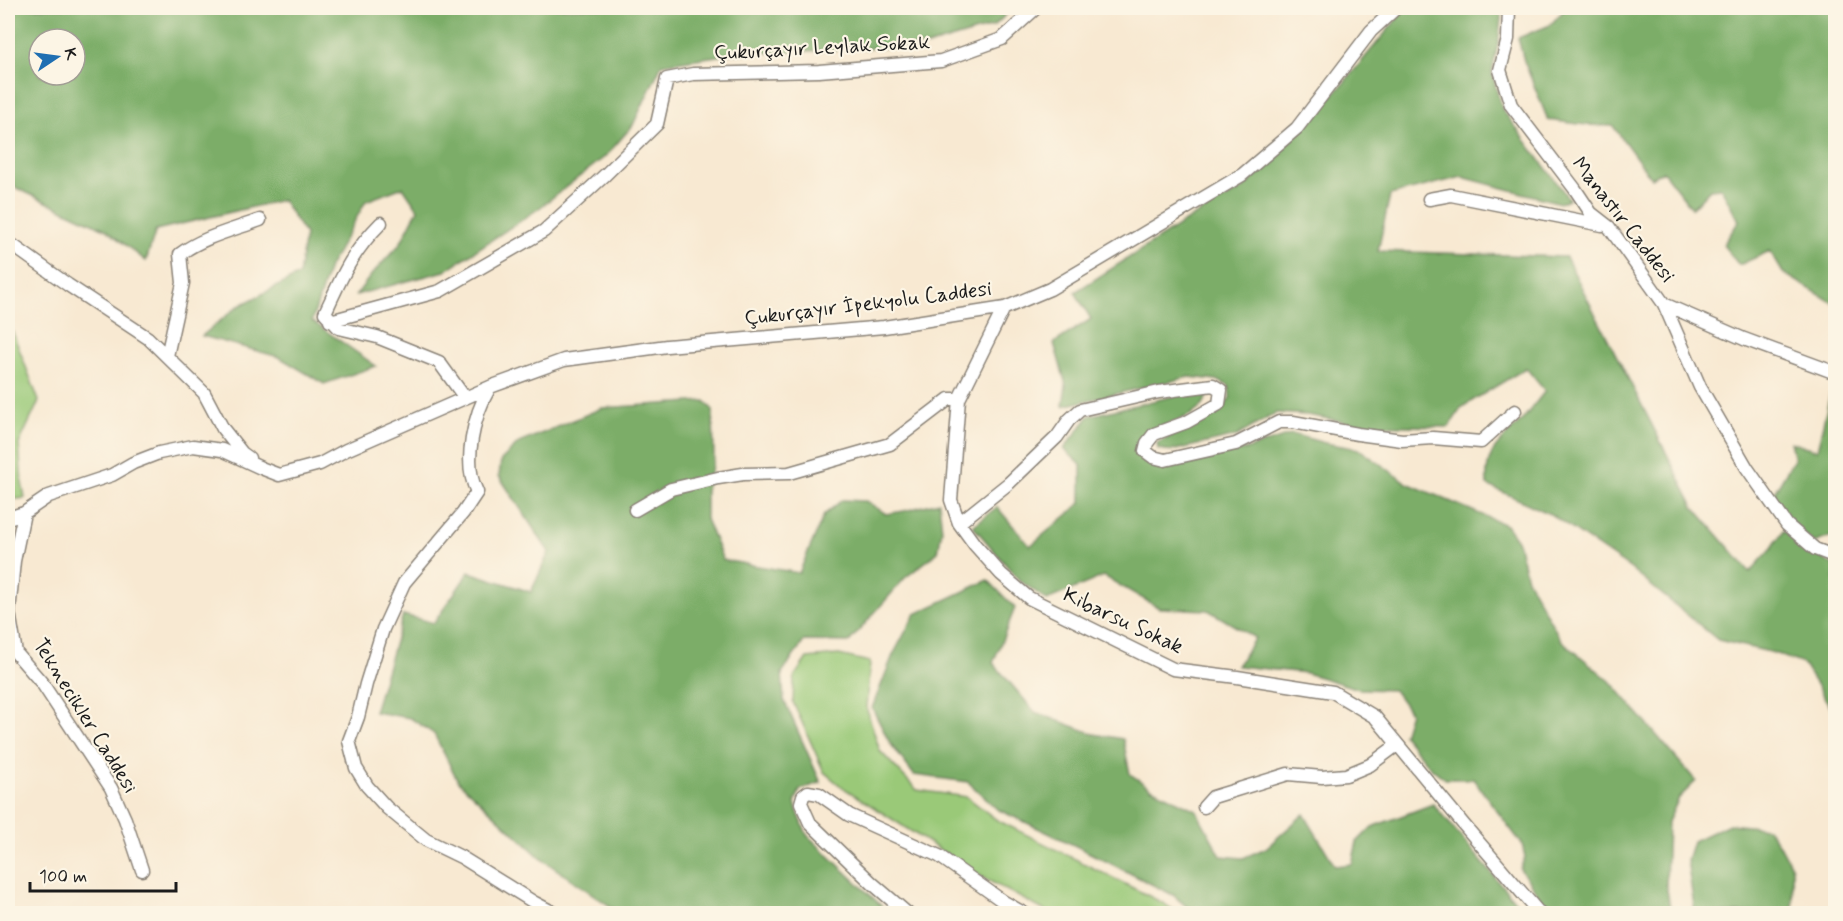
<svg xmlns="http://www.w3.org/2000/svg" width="1843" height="921" viewBox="0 0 1843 921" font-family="Mynerve,sans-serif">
	<rect width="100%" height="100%" fill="#fcf5e5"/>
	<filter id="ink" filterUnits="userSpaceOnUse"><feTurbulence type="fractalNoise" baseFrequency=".0167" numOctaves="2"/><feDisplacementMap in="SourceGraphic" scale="12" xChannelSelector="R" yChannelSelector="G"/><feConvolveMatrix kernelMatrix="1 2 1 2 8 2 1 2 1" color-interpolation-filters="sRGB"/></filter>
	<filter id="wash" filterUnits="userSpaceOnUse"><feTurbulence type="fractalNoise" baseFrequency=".008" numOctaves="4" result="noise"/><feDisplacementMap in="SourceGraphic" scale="24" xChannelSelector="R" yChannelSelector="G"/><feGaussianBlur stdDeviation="1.35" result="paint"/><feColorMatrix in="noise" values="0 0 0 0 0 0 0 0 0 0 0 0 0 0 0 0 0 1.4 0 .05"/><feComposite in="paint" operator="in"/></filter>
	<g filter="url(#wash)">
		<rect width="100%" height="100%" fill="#f8e9d2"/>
		<path fill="#9ac978" stroke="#5b724a" stroke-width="1.5" d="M8 320 39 401 19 444 22 483 25 498 8 500Z
			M839 655 870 662 866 707 880 751 917 790 967 797 997 820 1163 903 1178 913H1049L982 877 842 787 824 772 793 702 794 677 807 658Z"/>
		<path fill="#7bad68" stroke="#4c6442" stroke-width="1.5" fill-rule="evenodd" d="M8 8H1013L994 26 927 46 731 54 662 64 633 125 606 156 538 209 445 271 356 295 372 274 400 244 418 209 403 187 366 201 329 267 312 321 376 366 324 384 279 357 202 336 237 307 299 275 305 234 282 200 156 230 146 261 105 229 12 186 8 185ZM39 39H75V75H39Z
			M1406 8H1502L1499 38 1492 73 1502 109 1569 199 1560 203 1462 177 1390 195 1378 251 1566 257 1694 507 1750 572 1772 548 1783 531 1831 564 1835 566V714L1803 664 1774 653 1718 640 1631 569 1550 514 1487 485C1484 449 1502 442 1524 418 1531 409 1538 400 1545 391L1526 368 1462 407 1449 427 1363 425 1307 415 1276 413 1237 436 1171 451 1158 449 1157 443 1220 412 1230 398 1229 386 1217 380 1189 377 1063 406 1066 385 1054 343 1091 319 1075 292 1194 216 1241 190 1263 170 1342 85Z
			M1566 8H1835V304L1783 273 1770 251 1739 265 1723 245 1739 221 1721 188 1710 189 1692 208 1663 171 1651 178 1613 126 1586 125 1548 120 1524 61 1518 38 1550 25Z
			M1833 382 1835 383V535L1814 543 1791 523 1772 496 1794 459 1790 442 1817 450Z
			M1207 394C1204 421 1158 421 1142 440 1140 443 1139 449 1138 453L1147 461 1162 466 1191 463 1251 448 1292 434 1325 443 1359 449 1407 483 1506 525 1518 542 1527 579 1561 640 1610 681 1696 781 1679 798 1668 822 1666 884 1671 913H1551L1520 869 1525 857 1522 844 1473 779H1445L1430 767 1403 735 1410 712 1394 690 1359 689 1306 673 1237 666 1255 638 1208 610 1159 608 1104 576 1047 600 1019 580 973 526 997 507 1030 546 1081 503V465L1064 449 1089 416 1178 395Z
			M705 401 713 410 714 458 706 489V519L723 560 799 573 824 515 842 500 866 501 886 514 904 511 939 502 942 530 938 552 905 578 849 642 804 641 782 673 784 700 821 783 816 784 800 790 795 803 799 815 807 835 889 913H620L543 860 458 781 434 734 410 718 374 712 403 615 434 623 469 572 531 592 549 552 499 476 501 460 519 443 602 408Z
			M988 580 1015 608 993 663 1035 712 1094 734 1123 739 1130 774 1151 788 1196 810 1221 856 1243 858 1266 848 1304 814 1335 866 1352 864 1357 842 1372 827 1433 804 1525 913H1194L1173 895 1076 846 997 809 968 782 914 775 890 743 872 708 893 655 915 614Z
			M1729 824 1767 828 1782 849 1792 868 1793 913H1695L1687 860 1693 841Z"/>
	</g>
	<g filter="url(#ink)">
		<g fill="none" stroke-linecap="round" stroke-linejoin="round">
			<defs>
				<path id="minor" d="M1509 8 1508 39 1500 70 1511 105 1575 189 1591 213 1609 227 1664 304 1700 387 1747 468 1787 525 1815 549 1836 557
					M1429 199 1451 195 1602 225
					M381 223C352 252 342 276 325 313L339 328 377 337 439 362 465 398
					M8 242 68 285 148 338 204 393 223 429 242 453 249 458
					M1664 304 1744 339 1836 373
					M1004 308 959 399 951 500 959 523 975 545 1001 574 1029 598 1173 669 1237 677 1333 692 1375 717 1464 825 1540 914
					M330 321 440 291 544 231 605 175 657 124 667 79 693 74 819 71 941 61 1002 39 1036 8
					M167 356 183 283 180 254C203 237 233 230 260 220
					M490 387C474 414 462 463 477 492L463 513 404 583 383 629 366 684 358 717 349 741 356 768 367 786 387 808 426 840 461 857 535 903 556 914
					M635 510 671 489 718 478 743 474 789 473 890 444 949 399H959
					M24 513 14 561 9 612 16 653 42 683 111 788 125 819 142 870
					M8 518 24 513 49 496 112 475 133 463 159 453 193 446 222 450 261 468 279 475 305 468 320 464 346 450 490 387 564 360 667 346 884 327 1005 308 1050 289 1242 175 1297 128 1371 31 1396 8
					M959 523 1009 483 1057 437 1069 420 1080 410 1159 392 1213 385 1221 390 1219 404 1187 422 1154 434 1147 443 1145 451 1153 457 1165 460 1236 444 1279 422H1293L1358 434 1402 440 1433 438 1481 442 1515 411
					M1204 807 1213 797 1288 774 1322 777 1346 775 1370 765 1397 745
					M908 914 872 883 810 823 801 803 803 796 808 792 819 794 849 815 939 856 1004 902 1025 914"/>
			</defs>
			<use href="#minor" stroke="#8a8277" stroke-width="15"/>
			<use href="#minor" stroke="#fff" stroke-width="12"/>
		</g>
	</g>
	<g text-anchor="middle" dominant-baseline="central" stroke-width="4.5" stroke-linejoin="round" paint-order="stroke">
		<g font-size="21" fill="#1c1c1c" stroke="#fcf5e5">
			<text transform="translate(822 48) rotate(-3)">Çukurçayır Leylak Sokak</text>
			<text transform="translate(1623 220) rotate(52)">Manastır Caddesi</text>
			<text transform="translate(868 304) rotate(-7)">Çukurçayır İpekyolu Caddesi</text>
			<text transform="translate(1123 621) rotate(25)">Kibarsu Sokak</text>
			<text transform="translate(85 716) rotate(58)">Teknecikler Caddesi</text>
		</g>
	</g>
	<rect width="1843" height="921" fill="none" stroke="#fcf5e5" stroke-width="30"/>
	<g transform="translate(57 57) rotate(77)"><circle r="28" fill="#fcf5e5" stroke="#a29e95" stroke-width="1.5"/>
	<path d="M0-4.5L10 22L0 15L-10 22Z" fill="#1f6fb2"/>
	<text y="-9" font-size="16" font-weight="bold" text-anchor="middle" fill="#1c1c1c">K</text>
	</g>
	<path d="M30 882v9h146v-9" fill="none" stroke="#1c1c1c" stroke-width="3"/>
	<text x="39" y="882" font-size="18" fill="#1c1c1c" stroke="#fcf5e5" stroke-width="4.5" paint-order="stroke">100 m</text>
</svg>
